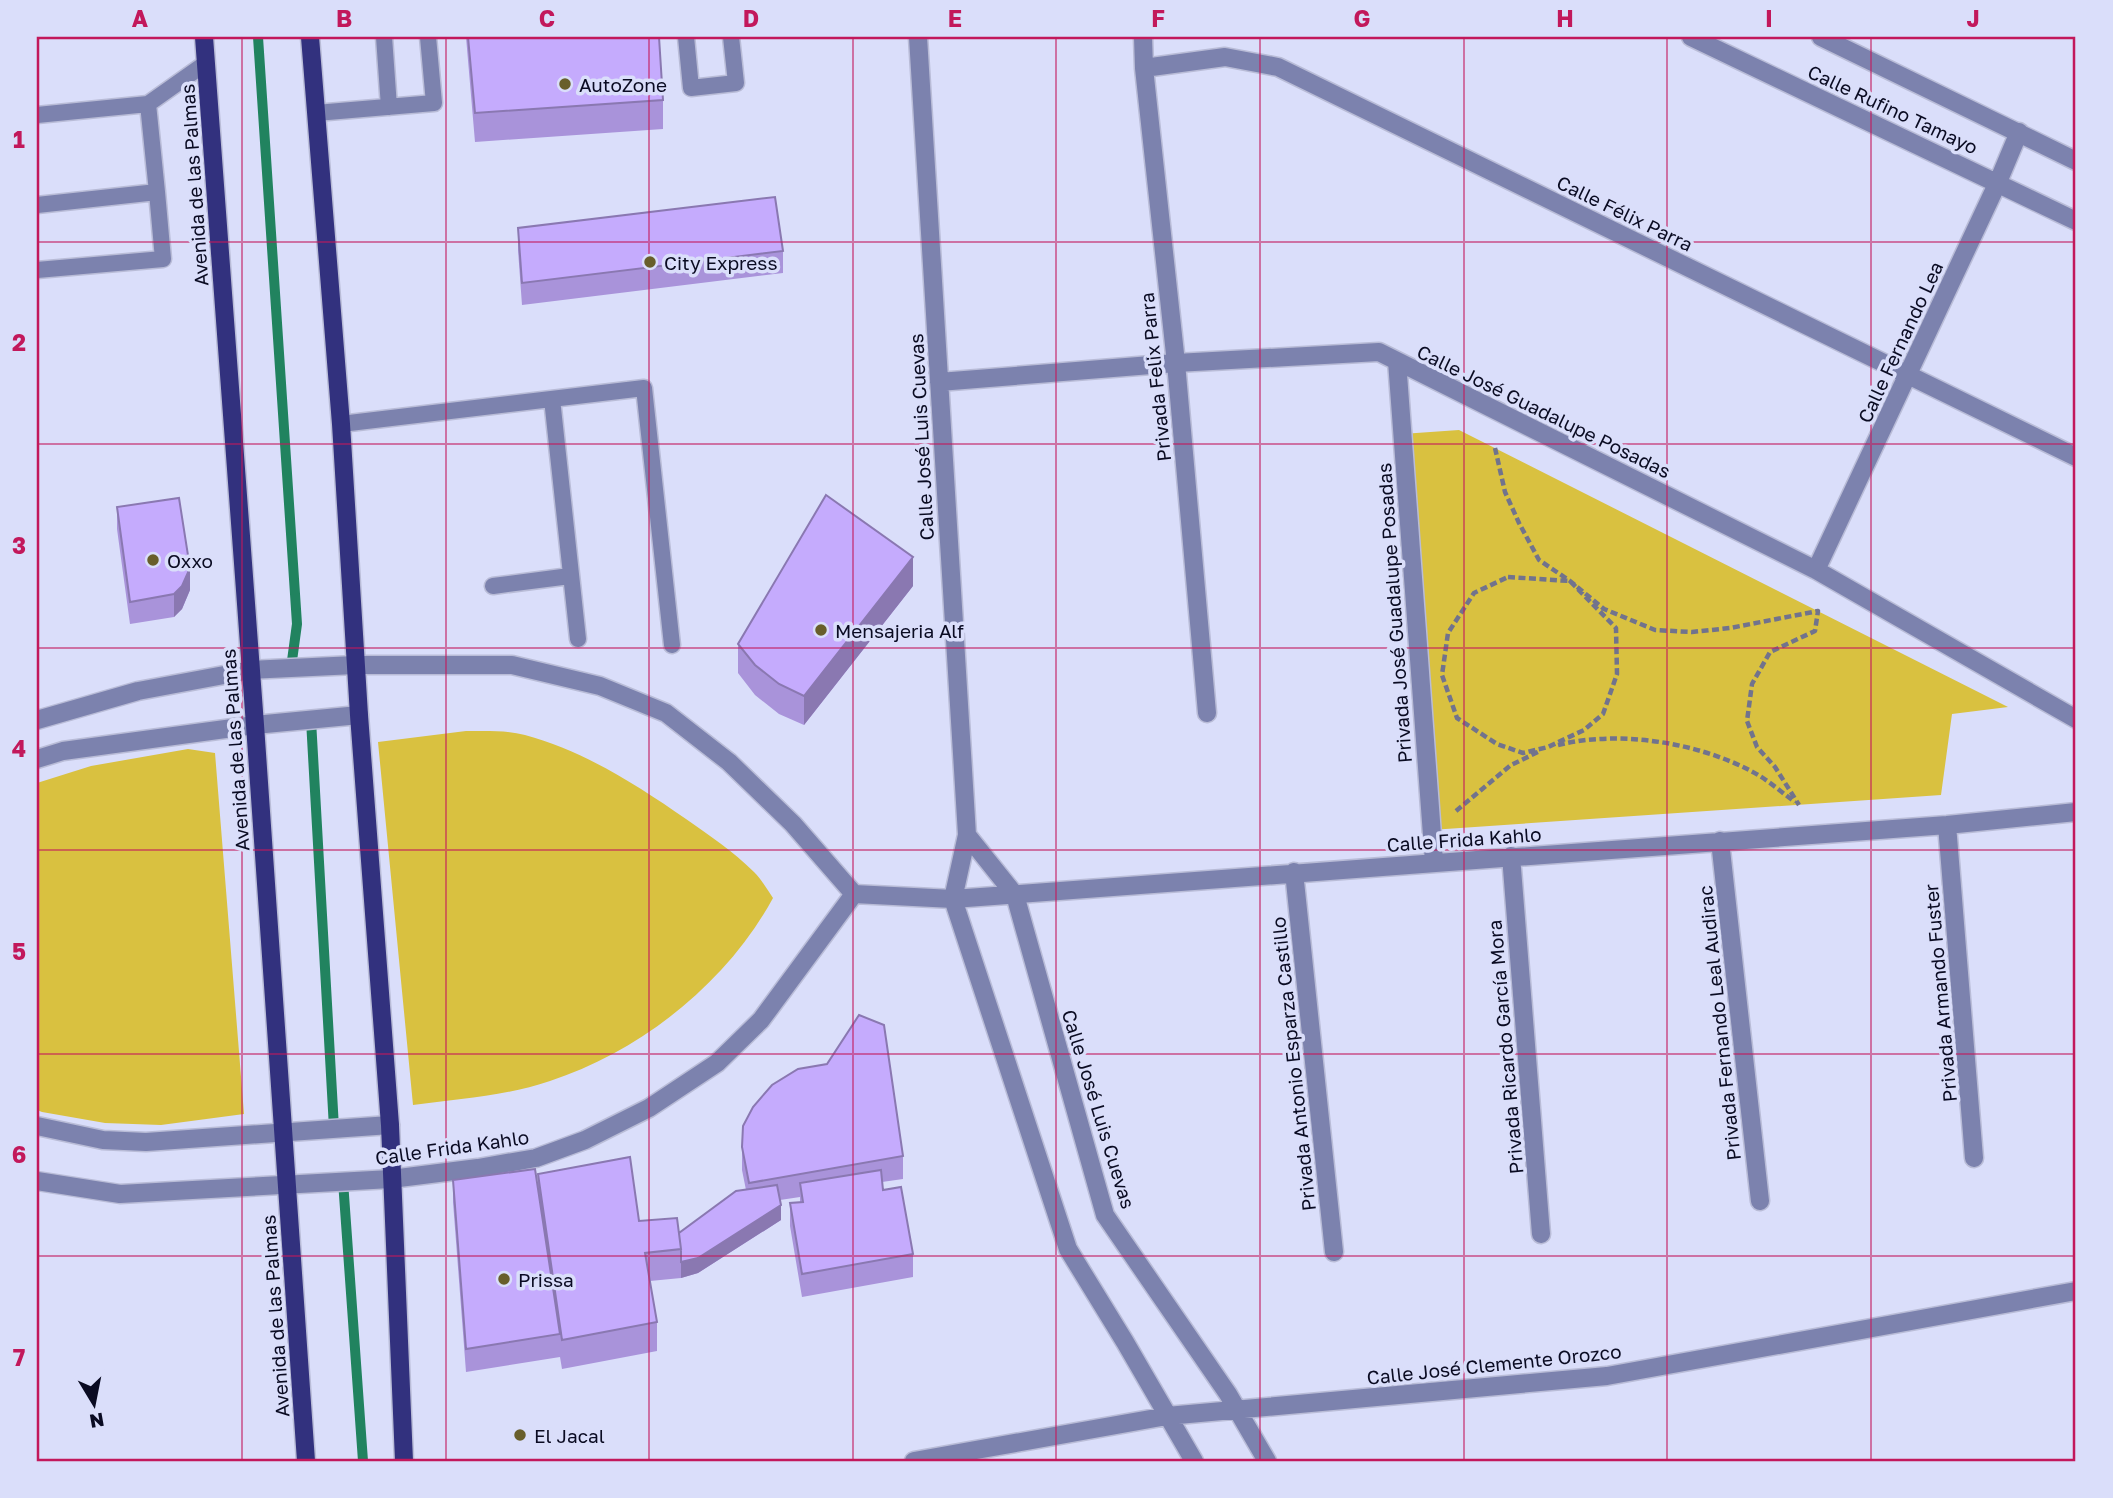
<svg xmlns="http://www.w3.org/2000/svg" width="2113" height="1498" viewBox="0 0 2113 1498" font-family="'Golos Text',sans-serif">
	<rect width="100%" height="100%" fill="#dadefa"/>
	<path fill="#d9c140" d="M1459 430 2008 707 1952 714 1941 795 1431 830 1402 434Z
		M466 731C486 731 506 730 525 735 584 751 637 785 686 819 710 836 733 851 754 872 761 879 767 889 773 898 727 983 641 1051 550 1081 506 1096 458 1099 413 1105L378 742Z
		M188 749 215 753 244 1114 161 1125 105 1123 42 1112 37 1110V783L91 766Z"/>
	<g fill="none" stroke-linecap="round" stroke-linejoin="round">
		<path stroke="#21835f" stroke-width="10" d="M258 37 297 624 291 668
			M311 720 334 1128
			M343 1181 363 1461"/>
		<defs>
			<path id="service" d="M384 37 389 107
				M686 37 691 88 736 83 731 37
				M148 104 157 192
				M316 113 434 103 428 37
				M37 115 148 104 206 63
				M37 205 157 192 163 259 37 270
				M552 399 578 639
				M341 424 644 388 672 645
				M493 586 570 576"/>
			<path id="minor" d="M918 37 967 835 953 899 1068 1249 1125 1342 1194 1461
				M1143 37 1144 68 1176 363 1207 713
				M1691 37 2076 221
				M1821 37 2076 161
				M1144 68 1225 57 1278 67 2076 457
				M1397 361 1434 862
				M939 382 1176 363 1379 352 1816 570 2076 719
				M1816 570 1998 182 2019 132
				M37 720 138 691 251 670 355 665H512L600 686 666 713 729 762 793 824 854 894 953 899 1947 825 2076 812
				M37 759 63 751 255 725 359 715
				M1947 825 1974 1158
				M967 835 1015 895 1105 1215 1228 1394 1267 1461
				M1720 841 1760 1201
				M1511 856 1541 1234
				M1294 872 1334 1252
				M37 1126 103 1140 146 1142 390 1125
				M37 1181 120 1194 391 1179 478 1168 536 1158 585 1140 649 1108 717 1063 761 1020 854 894
				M914 1461 1167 1416 1607 1376 2076 1291"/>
			<path id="primary" d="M204 37 255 725 306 1461
				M310 37 341 424 359 715 390 1125 404 1461"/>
		</defs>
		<use href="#service" stroke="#b9bcd7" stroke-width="19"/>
		<use href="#minor" stroke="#b9bcd7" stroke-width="21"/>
		<use href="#primary" stroke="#b9bcd7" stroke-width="21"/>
		<path stroke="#71738d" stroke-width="4.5" stroke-dasharray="7 3.5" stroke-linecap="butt" d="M1495 448 1505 492 1519 523 1539 560 1570 581 1604 609 1655 630 1692 632 1730 628 1818 611 1815 631 1770 652 1752 684 1747 721 1757 747 1775 767 1799 805
			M1508 577 1570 581 1616 628 1617 674 1603 714 1584 730 1548 747 1523 753 1497 744 1457 718 1442 675 1448 633 1474 593Z
			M1558 745C1618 730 1696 742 1751 771 1767 779 1781 792 1795 802
			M1456 811 1511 765 1540 751"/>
		<use href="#service" stroke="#7c82ae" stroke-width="16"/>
		<use href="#minor" stroke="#7c82ae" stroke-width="18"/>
		<use href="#primary" stroke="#32317e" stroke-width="18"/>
	</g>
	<path fill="#a993da" d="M466 37H659L663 100V129L475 142Z
		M518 228 783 251V273L522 305 518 250Z
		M117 507 190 590 182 609 174 617 130 624 117 529Z
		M913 586 804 725 779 714 755 695 738 673V644Z
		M742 1147 903 1156V1179L882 1182 883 1190 913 1254V1277L802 1297 790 1226V1203L800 1202V1197L780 1200 781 1220 698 1273 681 1278 650 1281 657 1322V1351L562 1369 560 1357 466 1372 453 1202V1180L538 1193V1174L639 1221 679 1233 746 1190 742 1170Z"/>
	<path fill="#8a78b1" d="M913 557V586L804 725V696Z
		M190 568V590L182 609 174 617V594Z
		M781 1205V1220L698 1273 681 1278V1262Z"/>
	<path fill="#c5abfd" stroke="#8a78b1" stroke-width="2" d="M468 37H659L663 100 475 113Z
		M775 197 783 251 522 283 518 228Z
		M826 495 913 557 804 696 779 684 755 665 738 644Z
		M179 498 190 568 182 586 174 594 130 602 117 507Z
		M859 1015 884 1025 903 1156 749 1183 742 1147 743 1126 753 1107 772 1085 798 1069 827 1064Z
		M630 1157 639 1221 677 1218 681 1249 645 1253 657 1322 562 1340 538 1174Z
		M535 1169 560 1334 466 1349 453 1180Z
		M881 1170 883 1190 901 1187 913 1254 802 1274 790 1203 803 1202 800 1183Z
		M777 1185 781 1205 698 1258 681 1262V1249L679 1233 736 1191Z"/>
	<path fill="none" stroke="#c2185b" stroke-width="2" stroke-opacity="0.55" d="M242 37V1461M446 37V1461M649 37V1461M853 37V1461M1056 37V1461M1260 37V1461M1464 37V1461M1667 37V1461M1871 37V1461M37 242H2076M37 444H2076M37 648H2076M37 850H2076M37 1054H2076M37 1256H2076"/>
	<g fill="#685e2b" stroke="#dadefa" stroke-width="2.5">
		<circle cx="565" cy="84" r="7"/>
		<circle cx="650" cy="262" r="7"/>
		<circle cx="153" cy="560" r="7"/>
		<circle cx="821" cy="630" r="7"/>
		<circle cx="504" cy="1279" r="7"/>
		<circle cx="520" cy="1435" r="7"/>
	</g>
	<g text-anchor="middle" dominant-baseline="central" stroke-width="7" stroke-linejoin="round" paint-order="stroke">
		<g font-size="19" fill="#0a0b22" stroke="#dadefa" text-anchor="start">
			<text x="579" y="84">AutoZone</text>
			<text x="664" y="262">City Express</text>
			<text x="167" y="560">Oxxo</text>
			<text x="835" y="630">Mensajeria Alf</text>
			<text x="518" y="1279">Prissa</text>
			<text x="534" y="1435">El Jacal</text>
		</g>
		<g font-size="19" fill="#0a0b22" stroke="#dadefa">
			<text transform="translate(1893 109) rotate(25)">Calle Rufino Tamayo</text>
			<text transform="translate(194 185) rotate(-94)">Avenida de las Palmas</text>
			<text transform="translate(1625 213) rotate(26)">Calle Félix Parra</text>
			<text transform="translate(1900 342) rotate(-65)">Calle Fernando Lea</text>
			<text transform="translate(1155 377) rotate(-96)">Privada Felix Parra</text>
			<text transform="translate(1544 411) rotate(26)">Calle José Guadalupe Posadas</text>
			<text transform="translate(921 437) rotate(-93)">Calle José Luis Cuevas</text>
			<text transform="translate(1394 613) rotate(-94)">Privada José Guadalupe Posadas</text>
			<text transform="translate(235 750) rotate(-94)">Avenida de las Palmas</text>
			<text transform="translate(1464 839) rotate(-4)">Calle Frida Kahlo</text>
			<text transform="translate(1940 993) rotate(-95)">Privada Armando Fuster</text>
			<text transform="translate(1719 1023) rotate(-96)">Privada Fernando Leal Audirac</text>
			<text transform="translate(1505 1047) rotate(-95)">Privada Ricardo García Mora</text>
			<text transform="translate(1293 1064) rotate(-96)">Privada Antonio Esparza Castillo</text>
			<text transform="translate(1099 1109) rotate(73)">Calle José Luis Cuevas</text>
			<text transform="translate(452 1147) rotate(-8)">Calle Frida Kahlo</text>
			<text transform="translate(275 1316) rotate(-94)">Avenida de las Palmas</text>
			<text transform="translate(1494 1364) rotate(-6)">Calle José Clemente Orozco</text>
		</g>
	</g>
	<rect width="2113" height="1498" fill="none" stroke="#dadefa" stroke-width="77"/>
	<g transform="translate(94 1404) rotate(170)" stroke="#dadefa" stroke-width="5" paint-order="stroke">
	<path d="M0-5L12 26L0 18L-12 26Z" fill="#0a0b22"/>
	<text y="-10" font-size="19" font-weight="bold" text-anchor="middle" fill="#0a0b22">N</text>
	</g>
	<rect x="38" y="38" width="2036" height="1422" fill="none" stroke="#c2185b" stroke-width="2.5"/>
	<g font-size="23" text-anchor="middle" font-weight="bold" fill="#c2185b">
		<text x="140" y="27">A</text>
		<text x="344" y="27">B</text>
		<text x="547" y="27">C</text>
		<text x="751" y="27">D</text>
		<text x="955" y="27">E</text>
		<text x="1158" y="27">F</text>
		<text x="1362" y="27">G</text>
		<text x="1565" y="27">H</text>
		<text x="1769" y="27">I</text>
		<text x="1973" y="27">J</text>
		<text x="19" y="148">1</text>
		<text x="19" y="351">2</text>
		<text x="19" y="554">3</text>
		<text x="19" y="757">4</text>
		<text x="19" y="960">5</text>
		<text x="19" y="1163">6</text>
		<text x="19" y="1366">7</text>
	</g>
</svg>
